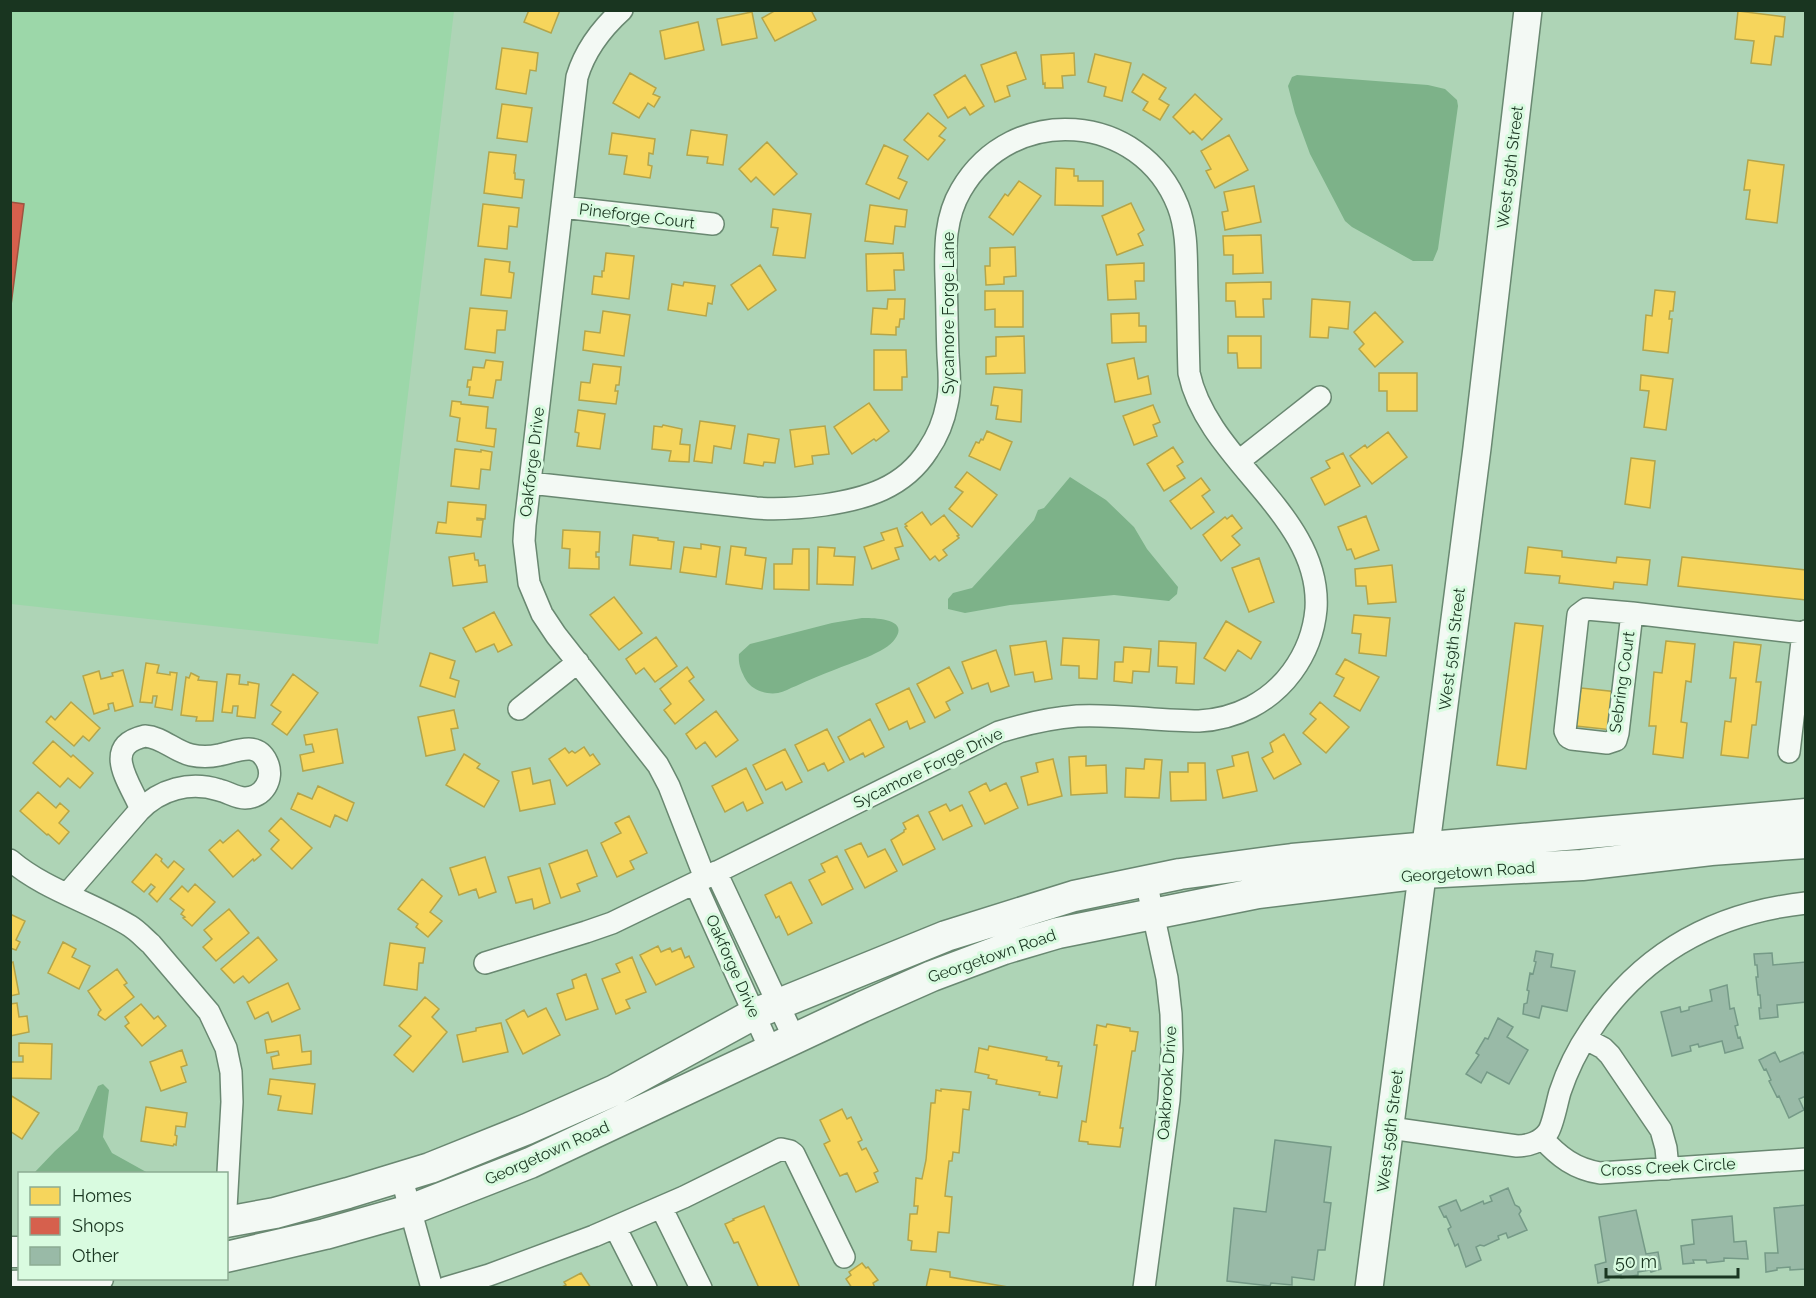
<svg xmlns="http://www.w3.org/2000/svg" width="1816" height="1298" viewBox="0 0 1816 1298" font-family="Raleway,sans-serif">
	<rect width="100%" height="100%" fill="#aed4b6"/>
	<path fill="#9cd7a9" d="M11 11H454L378 644 11 604Z"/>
	<path fill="#7db289" d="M1297 75 1428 85 1445 89 1457 100 1458 106 1438 249 1433 261H1413L1352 227 1345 221 1310 154 1295 113 1288 86 1292 77Z
		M1070 477 1106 500 1134 527 1147 549 1178 587 1177 594 1169 601 1114 595 1010 605 965 613 948 609V599L953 593 972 588 1034 520 1038 510 1044 508Z
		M862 618C873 618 910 618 895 639 886 653 850 663 834 670 821 675 808 680 796 686 790 688 784 692 778 693 766 695 752 690 746 680 741 671 738 664 739 654L750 644 832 623Z
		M103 1084 109 1090 103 1137 112 1153 148 1173H34L55 1151 78 1130 98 1086Z"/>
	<path fill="#f6d55c" stroke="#b4a54a" stroke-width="1.5" d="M529 10H560L551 33 524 22Z
		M776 10H811L816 20 775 41 762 18Z
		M1738 11 1785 17 1783 37 1775 36 1771 65 1751 63 1754 41 1735 39Z
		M752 12 757 38 722 45 717 19Z
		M698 22 704 50 665 59 660 31Z
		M502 48 538 53 536 71 530 70 526 94 496 89Z
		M1016 52 1026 79 1007 86 1010 96 995 102 981 65Z
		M1074 53 1075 75 1062 76 1063 88H1045V83L1043 84 1041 55Z
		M1095 54 1131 63 1122 101 1104 96 1106 87 1088 82Z
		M630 73 656 88 653 94 660 97 654 107 648 103 639 118 613 103Z
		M1143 74 1166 88 1159 99 1169 105 1160 120 1143 110 1148 102 1132 92Z
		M965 75 984 106 970 115 965 107 948 118 934 95Z
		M1195 94 1222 119 1202 140 1193 131 1190 134 1173 117Z
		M502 104 532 108 527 142 497 138Z
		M928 113 946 128 939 136 945 140 928 160 904 140Z
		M691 130 727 135 723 165 707 163 708 157 687 155Z
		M612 133 655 139 653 154 649 153 648 165 652 166 650 178 624 174 627 156 609 154Z
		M1229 135 1248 170 1215 188 1206 171 1211 169 1201 151Z
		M767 142 797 174 774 195 756 177 751 182 739 169Z
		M884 145 908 156 898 178 907 182 899 199 866 184Z
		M489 152 516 155 514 173H515V179L524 180 522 198 484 193Z
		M1748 160 1784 165 1777 223 1746 219 1750 190H1744Z
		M1056 168 1074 169V176H1078V181H1103V206L1055 205Z
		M1019 181 1041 196 1013 235 989 217 1005 194 1008 196Z
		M1254 186 1261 222 1225 230 1222 212 1228 211 1224 192Z
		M1131 203 1144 230 1138 234 1143 245 1117 255 1102 216Z
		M483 204 519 208 517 227 509 226 507 249 478 246Z
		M870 205 907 210 905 227 895 226 893 244 865 241Z
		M773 209 811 214 805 258 773 255 778 228 771 227Z
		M1261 235 1263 273 1233 274V255H1224L1223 236Z
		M1015 247 1016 276 1004 277V284L986 285 985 266H990V248Z
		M606 253 634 256 629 299 592 294 594 276 602 277V271H604Z
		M903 253 904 270H894L895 290 867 291 866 254Z
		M485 259 510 262 509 272 514 273 511 298 481 295Z
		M1144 263V281H1135L1136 299 1108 300 1106 265Z
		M760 265 776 290 748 310 731 285Z
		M684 282 715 286 712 304 708 303 706 316 668 310 672 284 683 286Z
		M1271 282V299H1263L1264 317H1236L1235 301H1226V283Z
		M1655 290 1675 292 1673 311H1670L1669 319H1672L1668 353 1643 350 1646 315 1652 316Z
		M985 291H1023V327H995V309L985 310Z
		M888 299H905L904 319H900L899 327H896V335L871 334 873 308 887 309Z
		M1312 299 1350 302 1348 329 1329 327 1328 338 1310 337Z
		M470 308 507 311 505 330H497L495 353 465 349Z
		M603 311 630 315 624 356 583 350 585 331 600 333Z
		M1375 312 1403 342 1375 367 1359 349 1364 344 1354 332Z
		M1139 313V326H1146V342L1112 343 1111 314Z
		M1024 336 1025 373 986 374V357L996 356V337Z
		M1228 336H1261V368H1238L1237 353H1228Z
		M874 350H906L907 377H902V390H874Z
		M1134 358 1138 379 1148 376 1151 394 1115 402 1107 364Z
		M486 360 503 362 501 380H496L493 398 469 395 470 387H467L468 380H471L473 367 484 368Z
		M593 364 621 367 619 385H616L615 391H618L616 404 579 400 581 382 590 383Z
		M1379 373H1417V411H1387V391H1379Z
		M1641 375 1673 379 1666 430 1644 427 1649 391 1640 390Z
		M994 387 1022 390 1021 422 996 419 998 406 991 405Z
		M452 401 461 402V404L488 407 486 428 496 429 494 447 457 441 460 418 450 416Z
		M869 403 889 431 876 441 874 439 852 454 834 427Z
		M1153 405 1160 422 1153 425 1157 436 1134 445 1123 416Z
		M578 410 605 414 600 449 577 446 579 433 575 432Z
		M700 421 735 426 731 449 714 446 712 463 694 461Z
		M663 425 682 429 680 444 690 445 689 462 669 461 671 451 652 449 654 426 662 427Z
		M825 426 829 454 812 456 813 464 795 467 790 430Z
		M987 431 1012 442 1000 470 969 456 976 442 979 443 981 439 983 440Z
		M1388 432 1407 457 1372 484 1350 456 1365 445 1367 448Z
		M748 434 779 439 775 463 764 462 763 466 744 463Z
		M1173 447 1183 462 1177 466 1185 478 1164 491 1147 464Z
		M455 449 481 452V450L492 452 490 470 481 469 479 489 451 486Z
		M1343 453 1360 486 1325 505 1311 478 1330 468 1326 461Z
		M1631 458 1655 461 1650 508 1625 504Z
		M967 472 997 495 972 527 949 509 963 492 955 487Z
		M1201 478 1210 490 1202 496 1214 512 1191 529 1170 501Z
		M448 502 486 505 485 519 477 518V520H483L481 537 436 533 438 522 446 523Z
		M922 512 931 525 944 515 959 535 957 536 959 538 943 550 947 555 939 561 935 556 930 560 905 527 907 526 905 524Z
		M1232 515 1242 528 1232 536 1240 545 1221 561 1203 535 1225 517 1227 519Z
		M1366 516 1379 550 1355 559 1351 549 1347 550 1338 527Z
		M897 528 903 546 895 548 899 559 872 569 864 547 884 540 881 533Z
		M563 530 600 532 599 552H596V557H599V569L569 568 570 549 562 548Z
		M633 535 658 538V540L674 542 671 569 630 565Z
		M701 544 720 547 716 577 680 572 684 547 701 549Z
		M731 546 746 548 745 555 766 558 762 589 726 584Z
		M818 547 835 548 834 556 855 557 853 585 817 584Z
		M1528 547 1562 551V557L1616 563 1617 557 1650 560 1647 585 1614 582 1613 589 1559 583 1560 576 1525 573Z
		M793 549H809V590L774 589V564H792Z
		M474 553 475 560H478L479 566 485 565 487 582 453 586 449 557Z
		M1682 557 1806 570V600L1678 586Z
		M1259 558 1274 602 1249 612 1232 568Z
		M1392 565 1396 602 1368 604 1366 586H1356L1355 569Z
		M614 597 642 633 619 650 590 615Z
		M494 612 512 645 498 652 494 644 476 652 463 628Z
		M1354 615 1390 618 1386 656 1359 653 1361 634 1352 633Z
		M1226 621 1261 642 1251 659 1238 650 1225 671 1204 658Z
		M1515 623 1543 626 1526 769 1497 765Z
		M656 637 677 666 655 682 644 668 636 674 626 659Z
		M1063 638 1099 640 1097 679 1079 678V666L1061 665Z
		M1046 641 1052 679 1035 682 1033 672 1015 675 1010 646Z
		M1159 641 1196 643 1194 684 1176 683 1177 667 1158 666Z
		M1666 641 1695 644 1691 682 1686 681 1681 722 1687 723 1683 758 1653 754 1656 726H1649L1654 672 1662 673Z
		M1734 642 1761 645 1756 682H1761L1756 725H1752L1748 758 1721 755 1725 721 1731 722 1736 678H1730Z
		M1124 647 1151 649 1149 672 1133 671 1132 683 1114 681 1115 662H1123Z
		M996 650 1009 686 991 692 988 683 972 689 962 662Z
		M430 653 455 661 450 678 459 681 455 697 420 686Z
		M1345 659 1379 677 1360 711 1334 696 1344 678 1336 674Z
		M146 663 159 665 157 673 170 675V672L177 673 172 710 155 707 157 696H153L152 703 140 702Z
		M687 667 694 677 689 681 704 700 675 724 664 710 671 704 660 689Z
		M949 667 963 693 946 702 950 710 935 718 917 684Z
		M123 670 133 706 115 711 113 703 108 704 109 709 94 714 83 676 99 671 101 679 113 676 112 673Z
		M191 673 199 677 198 680 217 682 213 721H196L197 717 181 715 186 677 189 678Z
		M227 674 240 675 239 684 248 685V682L259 684 255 718 237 716 238 706H233L232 713 222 712Z
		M293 674 318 693 287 735 272 724 281 712 271 705Z
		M909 688 925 722 910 729 907 721 889 730 876 704Z
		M1581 688 1618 692 1613 730 1576 726Z
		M71 702 100 728 89 741 83 736 74 746 46 722 51 716 55 720Z
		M1320 702 1349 727 1326 753 1303 733 1316 719 1310 714Z
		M454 710 458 728 451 729 455 750 426 756 418 717Z
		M716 711 738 740 716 757 705 742 696 749 686 734Z
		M870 719 884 747 865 757 863 753 850 760 838 737Z
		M337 729 343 763 303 771 300 755 314 752 312 744 306 745 304 735Z
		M827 729 844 762 828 771 824 763 808 771 795 745Z
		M1284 734 1301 764 1274 779 1262 758 1273 752 1270 743Z
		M53 741 71 757 73 755 93 773 80 788 68 778 60 787 33 763Z
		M584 747 590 756 593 754 600 764 567 786 549 759 565 748 569 753 572 751 575 753Z
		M785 749 802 782 786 790 782 782 766 790 753 765Z
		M1248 752 1257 791 1223 798 1217 770 1234 766 1232 756Z
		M464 754 480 764 477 768 499 781 484 807 446 785Z
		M1086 756V766L1106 765 1107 793 1071 795 1069 757Z
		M1053 759 1062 796 1028 805 1021 777 1038 772 1036 763Z
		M1145 759 1162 760 1159 798 1125 797 1126 768 1144 769Z
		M1188 763H1205L1206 800 1171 801 1170 772H1188Z
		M530 768 533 784 550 780 555 804 520 811 512 772Z
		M746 768 763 803 747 811 743 802 725 812 712 786Z
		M986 783 990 791 1006 783 1018 808 985 824 969 792Z
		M318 786 354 803 347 821 335 815 330 827 291 809 298 793 312 799Z
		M38 792 56 808 60 803 69 811 59 823 69 832 59 844 48 834 47 835 20 811Z
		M946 804 950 811 962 805 972 826 943 840 929 812Z
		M918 815 935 849 903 865 891 840 904 832V830L906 829 903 823Z
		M629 816 647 853 630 861 634 869 617 877 601 843 621 833 615 823Z
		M281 818 312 848 292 869 271 849 279 840 269 831Z
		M238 830 261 855 254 861 253 859 233 877 209 850 220 840 223 843Z
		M861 843 868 857 885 849 897 871 865 888 845 850Z
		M587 850 597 876 577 884 580 891 561 898 549 864Z
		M156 854 162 859 161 861 168 868 174 861 184 869 157 902 149 894 155 887 151 884 144 892 132 882Z
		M837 856 853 889 822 905 809 880 825 872 821 864Z
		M485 857 496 892 479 898 476 889 459 895 450 868Z
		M540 868 550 903 534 909 532 899 516 903 508 877Z
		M422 879 442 896 430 912 442 921 428 937 416 927 418 924 398 909Z
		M791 882 812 923 788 935 779 916 776 918 765 895Z
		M195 884 215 902 192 926 183 918 185 917 181 914 184 910 170 899 182 886 188 892Z
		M229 909 249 933 216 961 203 947 212 939 204 930Z
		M10 914 25 921 16 940 20 942 16 950 10 948Z
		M258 937 277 960 249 983 243 976 234 983 221 969Z
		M63 942 76 949 72 957 90 966 79 989 48 973Z
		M390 943 425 948 423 963H419L417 990 384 985Z
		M658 946 661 952 670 948 672 952 681 948 685 958 689 956 694 967 656 985 640 955Z
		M632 957 646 992 626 1000 630 1008 616 1014 602 979 620 972 616 964Z
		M13 962 19 994 10 996V963Z
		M117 969 127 983 124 985 134 997 105 1020 98 1015 99 1012 101 1010 88 991Z
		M586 974 598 1009 566 1020 557 994 574 988 572 980Z
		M288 983 300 1009 272 1022 268 1012 255 1019 247 1002Z
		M425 997 439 1009 432 1017 447 1032 413 1072 394 1055 411 1036 399 1026Z
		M17 1003 19 1017 27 1016 29 1032 10 1036V1004Z
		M141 1004 154 1019 158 1016 166 1026 142 1046 125 1026 129 1023 125 1017Z
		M546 1008 560 1035 523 1054 506 1020 524 1010 528 1017Z
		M501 1023 508 1052 463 1062 457 1035 476 1031V1028Z
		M1107 1024 1130 1028V1031L1138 1032 1135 1051H1132L1120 1128H1123L1120 1147 1088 1144V1142L1079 1141 1082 1121 1086 1122 1097 1045H1094L1097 1025 1106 1027Z
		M300 1035 302 1052 311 1051V1064L273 1069 271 1057 279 1055 278 1051 267 1053 265 1040Z
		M19 1043 52 1044 51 1079 10 1078V1062H23V1056H19Z
		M989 1046 1047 1057 1046 1060 1059 1062 1058 1066H1062L1057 1098 1039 1095 1040 1092 996 1084 997 1080 988 1078 989 1075 975 1072 979 1048 988 1050Z
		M182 1050 187 1065 181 1067 186 1082 161 1091 150 1062Z
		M270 1079 315 1084 312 1114 278 1110 281 1096 268 1094Z
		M941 1089 971 1092 969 1110 963 1109 959 1153 953 1152 952 1161H949L945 1196 952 1197 949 1233 938 1232 936 1252 911 1250 912 1241 908 1240 910 1214H917L918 1206H914L916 1178 922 1179 926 1160 931 1103H935L936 1090 941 1091Z
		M10 1095 39 1113 22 1139 10 1131Z
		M146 1107 187 1113 185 1127 176 1126 175 1135 177 1136 176 1145 174 1144 173 1146 141 1141Z
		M842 1109 847 1119 851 1117 862 1140 858 1142 862 1150 866 1148 878 1171 874 1173 878 1182 856 1192 847 1173 840 1176 824 1144 830 1141 820 1120Z
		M764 1206 800 1288H759L738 1242 734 1243 725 1224 734 1220 733 1219Z
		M862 1263 866 1268 868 1267 878 1280 873 1283 875 1288H852L846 1279 851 1275 849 1272Z
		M930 1269 950 1272V1277L1014 1288H926Z
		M581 1273 591 1288H560L566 1285 564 1282Z"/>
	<path fill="#d6604d" stroke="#9d5340" stroke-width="1.5" d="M10 202 24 204 10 313Z"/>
	<path fill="#99baa7" stroke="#759a87" stroke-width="1.5" d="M1536 951 1553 954 1551 967 1575 971 1567 1011 1542 1006 1539 1018 1523 1014 1524 1004 1527 1003 1529 991 1527 990 1530 973 1533 974 1536 962 1534 961Z
		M1772 953 1773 965 1806 962V1002L1777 1005 1778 1017 1760 1019 1759 1008H1761L1760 995H1758L1756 977H1758L1757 965H1755L1754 954Z
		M1727 985 1730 1009 1734 1008 1738 1025 1735 1026 1738 1038 1740 1037 1743 1048 1725 1053 1722 1041 1699 1047 1698 1044 1690 1046 1691 1051 1672 1056 1661 1012 1680 1007 1681 1012 1689 1010V1007L1712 1001 1710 990Z
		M1498 1018 1513 1027 1507 1037 1528 1050 1509 1084 1487 1072 1481 1083 1466 1074 1479 1055 1476 1053 1485 1038 1488 1039Z
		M1775 1052 1780 1062 1803 1052 1804 1054 1806 1053V1096L1799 1099 1804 1110 1789 1118 1779 1096 1777 1097 1769 1081 1771 1080 1766 1069 1764 1070 1759 1060Z
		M1275 1140 1331 1147 1324 1202 1331 1203 1325 1250H1318L1314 1280 1292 1277V1285L1271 1283 1270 1286 1227 1281 1234 1208 1266 1212Z
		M1508 1188 1515 1205 1519 1207 1521 1211 1519 1214 1527 1230 1508 1238 1506 1233 1498 1236 1499 1239 1484 1246 1480 1245 1476 1247 1481 1260 1466 1267 1458 1244 1455 1246 1448 1229 1451 1227 1446 1216 1444 1217 1439 1207 1456 1200 1461 1211 1483 1201 1484 1204 1492 1201 1490 1196Z
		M1806 1205V1269L1790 1270V1267L1777 1268V1270L1766 1272 1765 1253H1778L1774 1208Z
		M1636 1210 1646 1254 1658 1252 1661 1269 1651 1272 1650 1270 1638 1272V1275L1621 1278V1275L1608 1278 1609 1280 1598 1283 1595 1265 1606 1262 1599 1217Z
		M1732 1216 1734 1242 1746 1241 1748 1259 1724 1258V1261L1707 1263 1706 1260H1693L1694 1263 1683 1264 1681 1246 1694 1244 1692 1220Z"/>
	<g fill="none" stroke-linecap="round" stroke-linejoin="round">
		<defs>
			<path id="minor" d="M622 10C601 29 585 50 577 77L525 525 524 541 529 583 542 614 556 635 658 765 669 786 705 878
				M562 207 713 224
				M1239 461 1320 397
				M1586 609 1632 613 1618 733 1616 740 1607 743 1572 739 1568 737 1565 731 1578 615Z
				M1632 613 1803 633
				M519 709 578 662
				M145 736C162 737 174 751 191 755 200 757 210 757 219 755 236 752 257 740 267 762 275 779 263 798 245 798 236 798 228 792 219 790 190 781 160 789 139 811V805C128 780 102 746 145 736Z
				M1789 752 1803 633 1806 631
				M10 860C45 890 91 902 130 926 138 931 144 938 151 944L209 1012 226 1048 231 1072 232 1102 226 1208
				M716 872 794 1038
				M695 883 770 1049
				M67 894 139 811
				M485 963 586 932 612 923 705 878 999 732C1025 724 1050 718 1077 716 1117 714 1158 721 1199 721 1236 719 1270 702 1292 672 1306 653 1314 632 1316 609 1322 515 1208 462 1189 373 1188 345 1188 316 1187 287 1186 261 1188 232 1178 206 1141 112 1012 102 961 190 945 217 945 247 946 278 947 303 947 329 948 355 949 371 951 388 947 404 944 420 937 437 928 450 904 488 865 499 824 505 801 508 779 510 756 508L530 483
				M1586 1039 1603 1048 1610 1055 1661 1130 1666 1148 1668 1169
				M1390 1128 1517 1146C1528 1146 1541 1142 1548 1132 1553 1125 1557 1102 1560 1092 1567 1071 1577 1050 1590 1031 1641 953 1714 913 1806 903
				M1542 1138C1559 1157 1575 1169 1600 1173L1806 1159
				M401 1176 432 1288
				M661 1207 701 1288
				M615 1227 646 1288
				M445 1288 489 1275 594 1236 684 1197 781 1149 790 1151 794 1154 844 1257
				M1144 1288 1169 1100 1172 1050 1171 1014 1167 978 1146 881"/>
			<path id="tertiary" d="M1369 1288 1477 448 1528 10"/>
			<path id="secondary" d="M226 1222 275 1213 348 1193 430 1168 527 1129 615 1090 754 1014 946 936 1074 896 1180 874 1292 859 1806 814
				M10 1252H20
				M226 1257 325 1234 410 1210 530 1163 862 1007 932 976 1004 949 1058 933 1258 893 1423 873 1582 865 1711 850 1806 843
				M10 1286 64 1284 98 1278"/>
		</defs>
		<use href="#minor" stroke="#698871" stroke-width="24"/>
		<use href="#tertiary" stroke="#698871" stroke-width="30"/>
		<use href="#secondary" stroke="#698871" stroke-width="33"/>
		<use href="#minor" stroke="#f3f9f4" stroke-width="21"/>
		<use href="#tertiary" stroke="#f3f9f4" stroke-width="27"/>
		<use href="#secondary" stroke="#f3f9f4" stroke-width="30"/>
	</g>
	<g text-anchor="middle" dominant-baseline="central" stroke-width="6" stroke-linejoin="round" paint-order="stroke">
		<g font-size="16" fill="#193520" stroke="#d9fbe0">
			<text transform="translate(1510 167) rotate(-83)">West 59th Street</text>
			<text transform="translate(637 216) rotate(7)">Pineforge Court</text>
			<text transform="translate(948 313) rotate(-90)">Sycamore Forge Lane</text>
			<text transform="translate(532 462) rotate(-83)">Oakforge Drive</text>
			<text transform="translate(1452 649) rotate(-83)">West 59th Street</text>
			<text transform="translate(1622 682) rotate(-82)">Sebring Court</text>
			<text transform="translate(928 768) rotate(-26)">Sycamore Forge Drive</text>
			<text transform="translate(1468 872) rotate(-4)">Georgetown Road</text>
			<text transform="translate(992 956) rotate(-19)">Georgetown Road</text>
			<text transform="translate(733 966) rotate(66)">Oakforge Drive</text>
			<text transform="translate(1167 1083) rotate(-86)">Oakbrook Drive</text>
			<text transform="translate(1390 1131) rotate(-83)">West 59th Street</text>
			<text transform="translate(547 1153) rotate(-24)">Georgetown Road</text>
			<text transform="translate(1668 1167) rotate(-3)">Cross Creek Circle</text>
		</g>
	</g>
	<rect width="1816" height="1298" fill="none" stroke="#193520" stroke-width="24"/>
	<rect x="18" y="1172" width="210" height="108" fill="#d9fbe0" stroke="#8cac93" stroke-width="1.5"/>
	<rect x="30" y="1187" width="30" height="18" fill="#f6d55c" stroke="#8cac93" stroke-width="1.5"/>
	<text x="72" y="1202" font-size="18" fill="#193520">Homes</text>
	<rect x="30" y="1217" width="30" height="18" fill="#d6604d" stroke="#8cac93" stroke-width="1.5"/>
	<text x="72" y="1232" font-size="18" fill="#193520">Shops</text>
	<rect x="30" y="1247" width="30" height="18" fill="#99baa7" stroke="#8cac93" stroke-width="1.5"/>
	<text x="72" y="1262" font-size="18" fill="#193520">Other</text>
	<path d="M1606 1268v9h132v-9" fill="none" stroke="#193520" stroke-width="3"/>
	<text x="1615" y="1268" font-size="18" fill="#193520" stroke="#d9fbe0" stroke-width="4.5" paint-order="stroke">50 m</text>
</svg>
